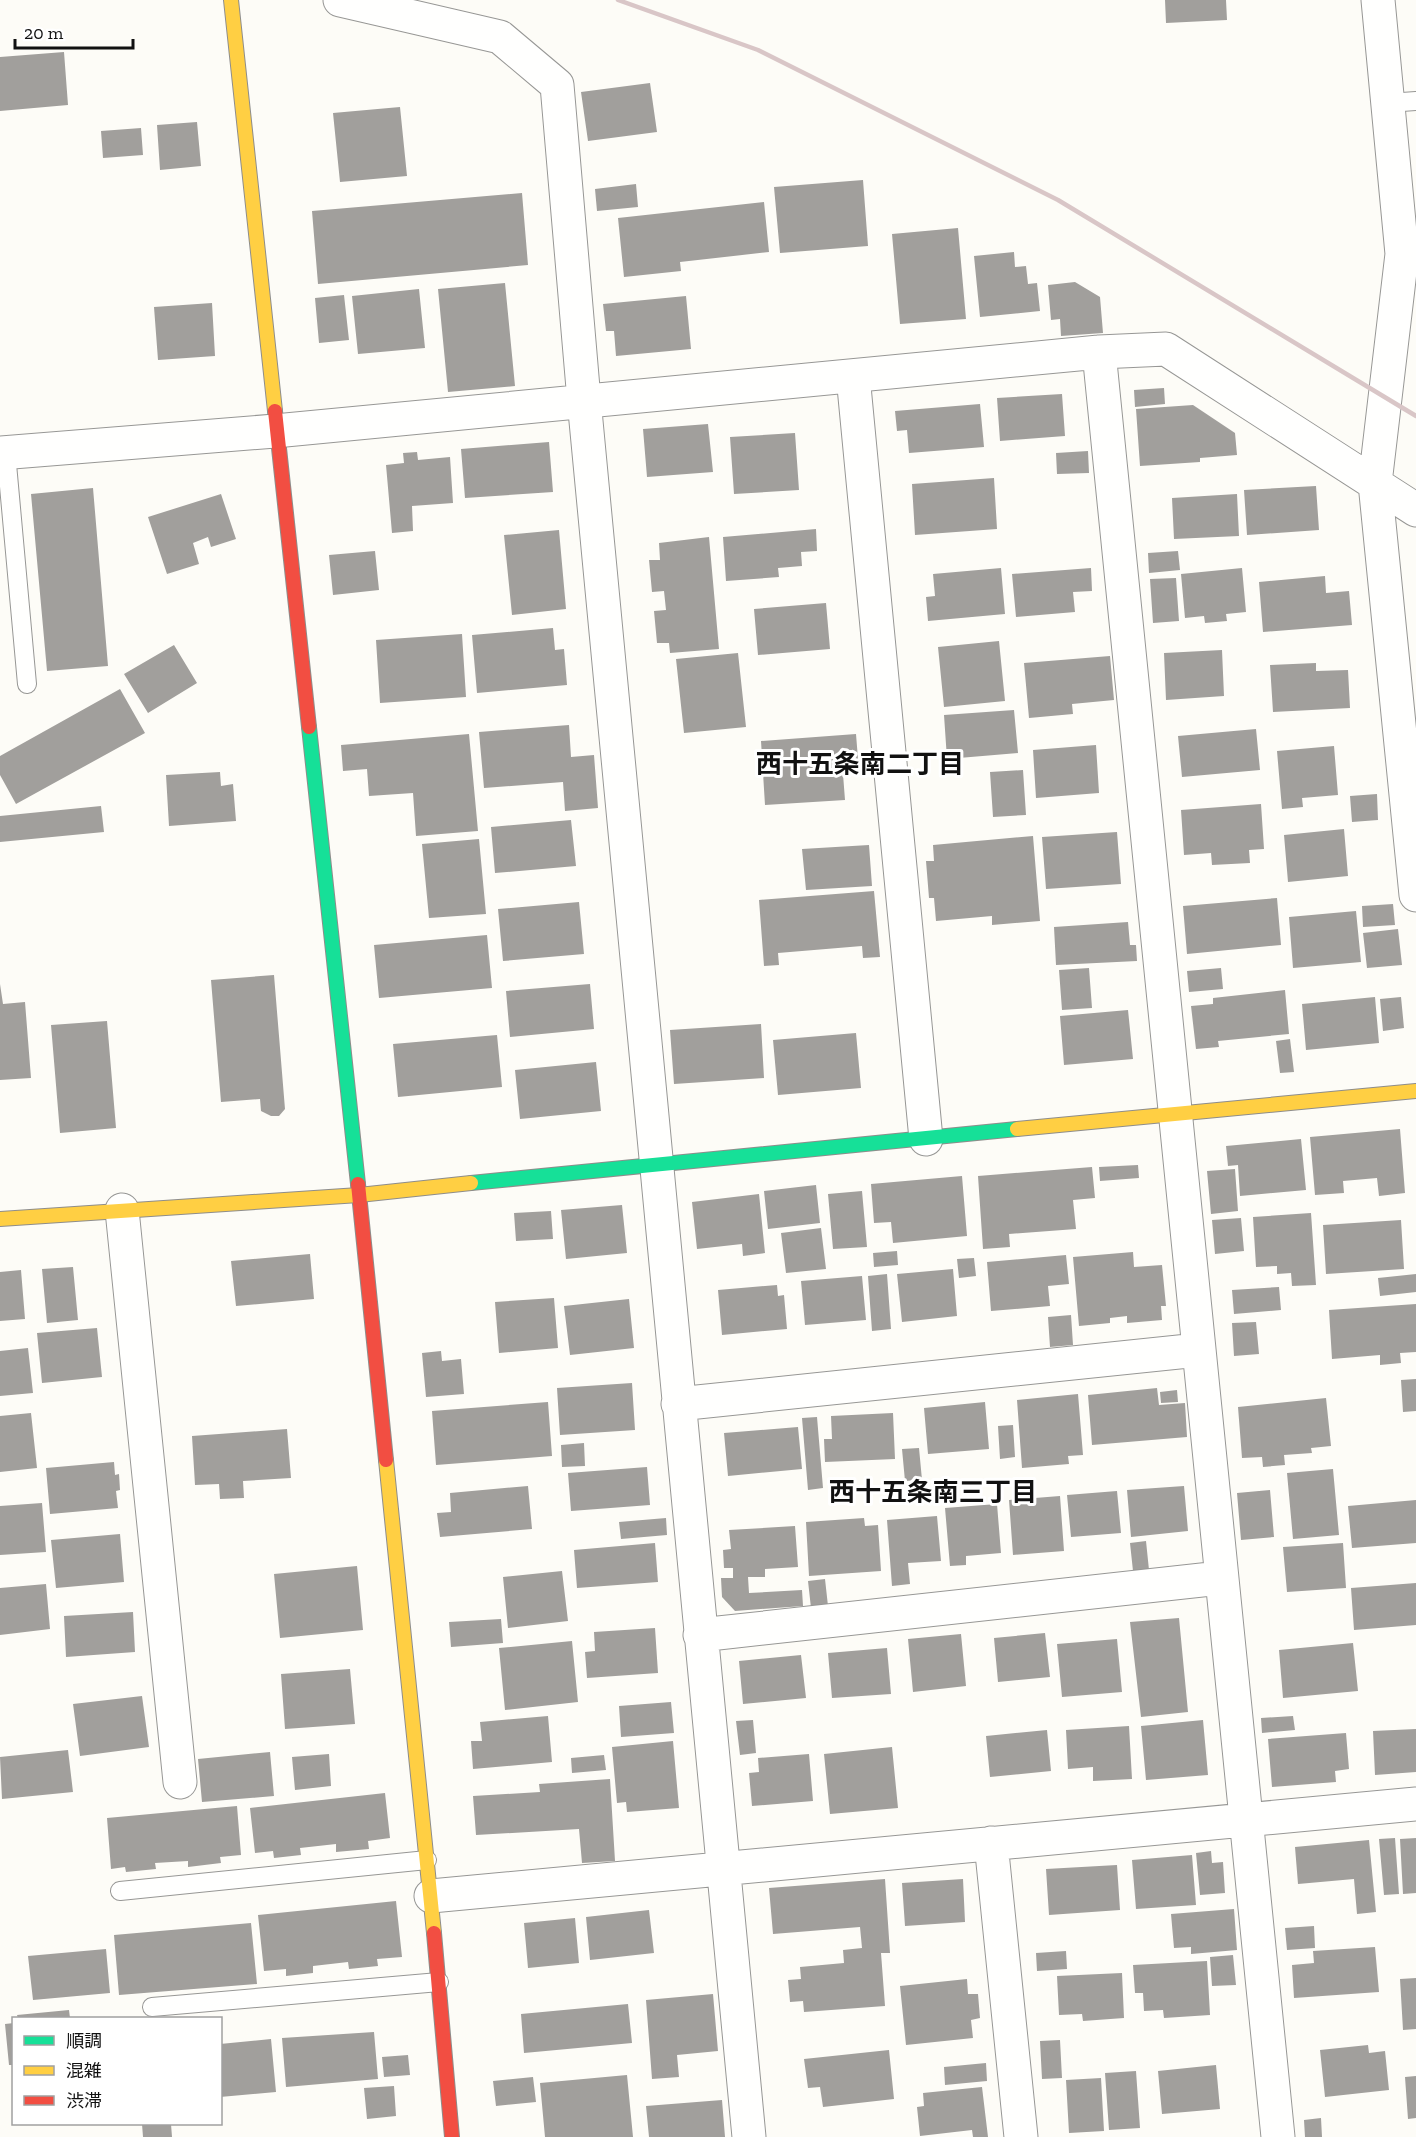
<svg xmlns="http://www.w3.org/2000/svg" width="1416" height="2137" viewBox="0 0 1416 2137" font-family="'Zilla Slab','Noto Sans JP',serif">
	<rect width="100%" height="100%" fill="#fdfcf7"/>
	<path fill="#a19f9c" d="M1165 0H1226L1227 20 1166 23Z
		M64 52 68 105 0 111V57Z
		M650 83 657 132 588 141 581 92Z
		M400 107 407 176 340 182 333 113Z
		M197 122 201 166 160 170 157 125Z
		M141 128 143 155 103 158 101 131Z
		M863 180 868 246 780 253 774 187Z
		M636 184 638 207 597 211 595 189Z
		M522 193 528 265 318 284 312 211Z
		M764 202 769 252 680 262 681 271 624 277 618 218Z
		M958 228 966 319 900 324 892 234Z
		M1014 252 1015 267 1026 266 1028 284 1037 283 1040 311 980 317 974 256Z
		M1075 282 1100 297 1103 333 1061 336 1060 319 1051 320 1048 285Z
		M505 283 515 386 448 392 438 289Z
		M419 289 425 348 358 354 352 296Z
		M344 295 349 340 319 343 315 298Z
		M686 296 691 349 616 356 614 331H606L603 304Z
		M212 303 215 356 158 360 154 307Z
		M1164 388 1165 404 1135 407 1134 390Z
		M1062 394 1065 436 1000 441 997 398Z
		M980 404 984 447 909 453 907 430 897 431 895 411Z
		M1193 405 1235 433 1237 455 1200 458V462L1140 466 1136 409Z
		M708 424 713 472 647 477 643 429Z
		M795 433 799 490 734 494 730 437Z
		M549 442 553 492 465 498 461 449Z
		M1088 451 1089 473 1057 474 1056 453Z
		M417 452 418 460 450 457 453 503 412 506 413 531 392 533 386 465 404 463 403 453Z
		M994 478 997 529 915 535 912 484Z
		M1316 486 1319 530 1247 535 1244 490Z
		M93 488 108 666 47 671 31 494Z
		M221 494 236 539 211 547 208 537 193 543 199 564 167 574 148 517Z
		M1237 494 1239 536 1174 539 1172 498Z
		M816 529 817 551 801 552 802 566 778 568 779 577 726 581 723 537Z
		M559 530 566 609 512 615 504 535Z
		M709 537 719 649 670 653 669 643H657L654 611 666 610 664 591 652 592 649 560H660L659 543Z
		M375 551 379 590 333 595 329 555Z
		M1178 551 1180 570 1149 573 1148 553Z
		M1001 568 1005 614 928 621 926 597 935 596 933 574Z
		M1091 568 1092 591 1073 592 1075 612 1016 617 1012 574Z
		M1242 568 1246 612 1226 614 1227 621 1205 623 1204 616 1185 618 1181 574Z
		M1325 576 1326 593 1349 591 1352 625 1263 632 1259 582Z
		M1176 578 1179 621 1153 623 1150 579Z
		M826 603 830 649 758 655 754 609Z
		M553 628 555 650 564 649 567 685 477 693 472 635Z
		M462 634 466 697 380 703 376 640Z
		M999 641 1005 701 944 707 938 647Z
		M174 645 197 683 148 713 124 674Z
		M1222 650 1224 696 1166 700 1164 653Z
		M738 653 746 727 684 733 676 659Z
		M1110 656 1114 700 1072 704 1073 714 1029 718 1024 663Z
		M1316 663V671L1348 670 1350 708 1273 712 1270 665Z
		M120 689 145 733 16 804 0 775V756Z
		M1014 710 1018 753 947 759 944 715Z
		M569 725 571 757 594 755 598 808 565 811 563 782 484 788 479 732Z
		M1256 729 1260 770 1182 777 1178 736Z
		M469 734 478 831 416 836 413 793 369 796 367 769 343 771 341 745Z
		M856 734 858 759 842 761 845 800 765 805 761 741Z
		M1096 745 1099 793 1036 798 1033 750Z
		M1334 746 1338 795 1302 798 1303 807 1282 809 1277 751Z
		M1023 770 1026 815 993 817 990 772Z
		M220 772 221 786 233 784 236 821 169 826 166 775Z
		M1377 794 1378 820 1352 822 1350 796Z
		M1261 804 1264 849 1249 850 1250 863 1212 865 1211 853 1184 855 1181 810Z
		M101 806 104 832 0 842V816Z
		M571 820 576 866 495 873 491 827Z
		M1344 829 1348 876 1288 882 1284 835Z
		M1117 832 1121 884 1046 889 1042 837Z
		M1033 836 1040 921 992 925V916L936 921 934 898H929L926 861H934L933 845Z
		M479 839 486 914 429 918 422 844Z
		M869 845 872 886 806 890 802 849Z
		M874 891 880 957 863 958 862 946 778 953 779 965 764 966 759 900Z
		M1277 898 1281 945 1187 954 1183 906Z
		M579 902 584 954 503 961 498 909Z
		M1393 904 1395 925 1363 927 1362 906Z
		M1356 911 1361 962 1293 968 1289 917Z
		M1128 922 1130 945H1136L1137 961 1056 965 1054 927Z
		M1398 929 1402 965 1367 968 1363 933Z
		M487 935 492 988 379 998 374 945Z
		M1089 968 1092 1008 1062 1010 1059 970Z
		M1221 968 1223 989 1189 992 1187 971Z
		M274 975 285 1109 279 1116H271L261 1111 260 1099 221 1102 211 980Z
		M0 984 3 1004 25 1002 31 1078 0 1080Z
		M590 984 594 1029 510 1037 506 991Z
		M1285 990 1289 1034 1218 1041 1219 1047 1196 1049 1191 1006 1213 1004V998Z
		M1375 997 1379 1043 1306 1050 1302 1004Z
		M1401 997 1404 1028 1383 1031 1380 999Z
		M1128 1010 1133 1059 1064 1065 1060 1016Z
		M107 1021 116 1128 60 1133 51 1025Z
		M761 1024 764 1078 674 1084 670 1030Z
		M856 1033 861 1088 778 1095 773 1040Z
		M497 1035 502 1087 398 1097 393 1044Z
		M1290 1039 1294 1072 1280 1073 1276 1041Z
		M596 1062 601 1111 520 1119 515 1070Z
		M1400 1129 1405 1193 1379 1196 1377 1178 1343 1181 1344 1193 1315 1195 1310 1137Z
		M1301 1139 1306 1190 1240 1196 1238 1165 1228 1166 1226 1146Z
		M1138 1165 1139 1178 1100 1181 1099 1167Z
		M1092 1167 1095 1198 1073 1200 1076 1229 1009 1234 1010 1247 983 1249 978 1176Z
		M1235 1169 1238 1211 1211 1214 1207 1171Z
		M962 1176 967 1236 893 1243 891 1222 874 1223 871 1184Z
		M816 1185 820 1223 768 1229 764 1191Z
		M862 1191 867 1247 833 1249 828 1194Z
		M759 1194 765 1253 743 1256 742 1244 697 1249 692 1202Z
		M622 1205 627 1253 566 1259 561 1210Z
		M551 1211 553 1239 516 1241 514 1213Z
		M1311 1213 1316 1285 1292 1286 1291 1273 1277 1274V1266L1256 1267 1253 1217Z
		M1241 1218 1244 1251 1215 1254 1212 1220Z
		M1401 1220 1404 1269 1326 1274 1323 1225Z
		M821 1228 826 1269 786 1273 781 1233Z
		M897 1251 898 1265 874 1267 873 1253Z
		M1133 1252 1134 1267 1162 1265 1166 1306H1161L1162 1320 1127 1323V1316L1110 1318V1323L1079 1326 1073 1257Z
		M310 1254 314 1299 236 1306 231 1261Z
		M1066 1255 1069 1284 1048 1286 1050 1306 991 1311 987 1262Z
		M974 1258 976 1276 959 1278 957 1259Z
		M73 1267 78 1320 47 1323 42 1269Z
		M953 1269 957 1316 902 1322 897 1274Z
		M21 1270 25 1319 0 1321V1272Z
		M887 1274 891 1329 872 1331 868 1276Z
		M1416 1274V1292L1380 1296 1378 1278Z
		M862 1276 866 1320 805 1325 801 1281Z
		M777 1285 778 1296 784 1295 787 1329 722 1335 718 1290Z
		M1279 1287 1281 1310 1234 1314 1232 1290Z
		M554 1298 558 1348 499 1353 495 1302Z
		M629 1299 634 1348 570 1355 564 1306Z
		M1416 1304V1352L1400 1353 1401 1363 1380 1365V1355L1332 1359 1329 1310Z
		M1071 1315 1073 1345 1050 1347 1048 1317Z
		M1256 1322 1259 1354 1234 1356 1232 1323Z
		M97 1328 102 1377 42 1383 37 1333Z
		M28 1348 33 1393 0 1396V1351Z
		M441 1351 442 1361 461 1359 464 1394 426 1397 422 1353Z
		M1416 1379V1411L1403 1412 1401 1380Z
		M632 1383 635 1430 560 1435 557 1388Z
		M1157 1388 1159 1405 1185 1403 1187 1437 1092 1445 1088 1395Z
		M1177 1390 1178 1402 1161 1403 1160 1392Z
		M1078 1394 1083 1455 1068 1456 1069 1464 1022 1468 1017 1400Z
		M1326 1398 1331 1446 1311 1448 1312 1453 1284 1455 1285 1465 1263 1467 1262 1457 1242 1458 1238 1407Z
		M548 1402 552 1456 436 1465 432 1411Z
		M985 1402 989 1449 928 1454 924 1408Z
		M31 1413 37 1468 0 1472V1416Z
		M893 1413 895 1459 825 1462 824 1439H832L831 1416Z
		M817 1417 823 1488 808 1490 802 1418Z
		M1013 1425 1015 1457 1000 1459 998 1426Z
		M798 1427 802 1469 728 1476 724 1433Z
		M287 1429 291 1478 243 1481 244 1498 220 1499 219 1484 195 1485 192 1436Z
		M584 1443 585 1466 562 1467 561 1445Z
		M919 1448 922 1480 905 1481 902 1449Z
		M114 1462 115 1475 119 1474 120 1490 116 1491 118 1508 50 1514 46 1468Z
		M647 1467 650 1505 571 1511 568 1473Z
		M1333 1469 1339 1535 1293 1539 1287 1473Z
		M528 1486 532 1529 440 1537 437 1513 451 1512 450 1493Z
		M1184 1486 1188 1531 1131 1537 1127 1490Z
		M1270 1490 1274 1537 1241 1540 1237 1493Z
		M1117 1491 1121 1533 1071 1537 1067 1495Z
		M1060 1496 1064 1551 1013 1555 1009 1500Z
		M1416 1500V1543L1352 1548 1348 1506Z
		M42 1503 46 1552 0 1555V1506Z
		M997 1504 1001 1553 966 1556V1565L950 1566 945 1508Z
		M937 1516 941 1561 908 1563 910 1584 892 1586 887 1520Z
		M666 1518 667 1535 621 1539 619 1522Z
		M864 1518 865 1526 878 1525 881 1571 809 1576 806 1522Z
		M795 1526 798 1567 765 1569V1577H748L749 1593 802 1590 803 1606 735 1611 722 1597 721 1578H733V1568H724L723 1550 731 1549 729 1530Z
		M120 1534 124 1582 56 1588 51 1540Z
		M1146 1541 1149 1570 1133 1571 1130 1543Z
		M655 1543 658 1582 577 1588 574 1550Z
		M1343 1543 1346 1588 1287 1592 1283 1547Z
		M357 1566 363 1630 280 1638 274 1574Z
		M562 1571 568 1621 508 1628 503 1577Z
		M825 1579 828 1606 811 1608 808 1581Z
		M1416 1583V1625L1354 1630 1351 1588Z
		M46 1584 50 1629 0 1635V1588Z
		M133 1612 135 1652 66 1657 64 1616Z
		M1179 1618 1188 1712 1141 1717 1130 1622Z
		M501 1619 503 1643 451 1647 449 1622Z
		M655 1628 658 1673 587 1678 585 1652 595 1651 594 1632Z
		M1045 1633 1050 1677 998 1682 994 1638Z
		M961 1634 966 1686 913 1692 908 1639Z
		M1117 1639 1122 1692 1062 1697 1057 1644Z
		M572 1641 578 1702 505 1710 499 1648Z
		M1353 1643 1358 1691 1283 1698 1279 1650Z
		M887 1648 891 1694 832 1698 828 1653Z
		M801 1655 806 1698 743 1704 739 1661Z
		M350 1669 355 1724 285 1729 281 1674Z
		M142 1696 149 1747 80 1756 73 1704Z
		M671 1702 674 1733 621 1737 619 1706Z
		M548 1716 552 1762 473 1769 471 1741H482L480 1722Z
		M1293 1716 1295 1730 1262 1733 1261 1718Z
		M753 1720 756 1753 740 1755 736 1721Z
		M1203 1720 1208 1775 1146 1780 1141 1726Z
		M1129 1726 1132 1779 1093 1781V1767L1068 1769 1066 1730Z
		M1416 1729V1772L1375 1775 1373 1731Z
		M1047 1730 1051 1771 990 1777 986 1736Z
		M1346 1733 1349 1769 1335 1771 1336 1782 1272 1787 1268 1739Z
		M673 1741 679 1808 627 1812 626 1802 617 1803 612 1747Z
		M892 1747 898 1808 830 1814 824 1754Z
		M68 1750 73 1792 2 1799 0 1757Z
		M270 1752 274 1796 202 1802 198 1759Z
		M329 1754 331 1786 295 1790 292 1757Z
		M809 1754 813 1801 752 1806 749 1773 759 1772 758 1758Z
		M604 1755 606 1770 572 1773 571 1758Z
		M610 1779 615 1861 582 1863 579 1829 476 1835 473 1796 540 1792 539 1784Z
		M385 1793 390 1838 368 1841 369 1849 336 1852V1844L300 1848 301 1855 274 1858 273 1851 255 1853 250 1808Z
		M237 1806 241 1855 220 1857 221 1863 188 1867V1861L155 1863 156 1869 126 1872 125 1867 111 1869 107 1818Z
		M1395 1838 1399 1894 1384 1895 1379 1839Z
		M1416 1838V1893L1403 1894 1400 1839Z
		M1369 1840 1376 1912 1357 1914 1354 1879 1298 1884 1295 1847Z
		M1211 1851 1212 1863 1223 1862 1225 1893 1200 1895 1196 1853Z
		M1192 1855 1196 1905 1136 1909 1132 1860Z
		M1117 1865 1120 1910 1049 1915 1046 1869Z
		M885 1879 890 1953H881L885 2006 804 2012 803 2001 790 2002 788 1980 801 1979 800 1967 844 1963 843 1950 862 1948 860 1927 773 1934 769 1888Z
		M963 1879 965 1922 905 1926 902 1883Z
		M396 1901 402 1957 377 1959 378 1966 349 1969 348 1962 313 1966V1973L286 1976V1969L264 1971 258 1915Z
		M1234 1909 1237 1950 1191 1954V1947L1174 1948 1171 1914Z
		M649 1910 654 1953 590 1960 586 1917Z
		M575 1918 579 1963 528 1968 524 1923Z
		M251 1923 257 1984 119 1995 114 1935Z
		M1314 1926 1315 1948 1287 1950 1285 1928Z
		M1375 1947 1379 1992 1294 1998 1292 1965 1314 1963 1313 1951Z
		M106 1949 110 1993 33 2000 28 1956Z
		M1066 1951 1067 1969 1037 1971 1036 1953Z
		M1233 1955 1236 1985 1212 1986 1210 1957Z
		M1207 1961 1210 2015 1164 2018 1163 2010 1144 2011 1143 1993H1135L1133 1965Z
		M1122 1973 1124 2018 1083 2021 1082 2014 1059 2015 1057 1976Z
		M1416 1978V2029L1403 2030 1400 1979Z
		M967 1979 968 1994H978L980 2018 971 2020 973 2038 906 2045 900 1986Z
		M713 1994 718 2051 677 2055 679 2077 652 2079 646 2000Z
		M628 2004 632 2043 524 2053 521 2014Z
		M69 2010 70 2018H18L17 2015Z
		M14 2023V2065H9L5 2024Z
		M374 2032 378 2079 286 2087 282 2038Z
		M271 2039 276 2092 220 2097V2044Z
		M1060 2040 1062 2078 1042 2079 1040 2041Z
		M1368 2045 1369 2053 1385 2051 1389 2090 1325 2097 1320 2050Z
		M889 2050 894 2099 823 2107 820 2087 808 2088 804 2059Z
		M408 2055 410 2075 384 2077 382 2057Z
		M986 2063 987 2081 945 2085 944 2067Z
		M1216 2065 1220 2109 1162 2114 1158 2071Z
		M1136 2071 1140 2128 1109 2130 1105 2073Z
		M627 2075 633 2137H545L540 2083Z
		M1416 2076V2118L1408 2119 1405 2077Z
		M533 2077 536 2102 496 2106 493 2081Z
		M1101 2078 1104 2131 1069 2133 1066 2080Z
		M394 2086 396 2116 367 2119 364 2088Z
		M982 2087 988 2137H973L972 2130 920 2136 917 2107 924 2106 923 2093Z
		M722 2100 725 2137H649L646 2106Z
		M1321 2118 1322 2137H1305L1304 2120Z
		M142 2124H171L172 2137H143Z"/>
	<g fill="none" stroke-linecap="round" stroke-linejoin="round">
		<defs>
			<path id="lane" d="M1388 103 1416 101
				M6 453 27 684
				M120 1891 427 1860
				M152 2007 439 1982"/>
			<path id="street" d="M340 0 500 37 557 85 584 400 749 2137
				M1378 0 1402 254 1375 483 1416 895
				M1099 352 1278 2137
				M853 376 926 1139
				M0 453 275 431 1099 352 1166 349 1416 510
				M122 1210 180 1782
				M678 1404 1198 1350
				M700 1635 1220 1578
				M991 1843 1021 2137
				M431 1896 1416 1804"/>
			<path id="fast" d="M309 727 358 1184
				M471 1183 1017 1129"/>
			<path id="slow" d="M231 0 275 411
				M1017 1129 1416 1091
				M0 1219 359 1195 471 1183
				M386 1460 434 1933"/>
			<path id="jam" d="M275 411 309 727
				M358 1184 386 1460
				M434 1933 452 2137"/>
		</defs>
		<use href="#lane" stroke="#979795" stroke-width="20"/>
		<use href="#street" stroke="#979795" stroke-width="35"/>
		<use href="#fast" stroke="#8e8d8b" stroke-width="16"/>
		<use href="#slow" stroke="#8e8d8b" stroke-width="16"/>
		<use href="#jam" stroke="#8e8d8b" stroke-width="16"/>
		<use href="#lane" stroke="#fffffe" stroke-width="18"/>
		<use href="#street" stroke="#fffffe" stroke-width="33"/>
		<use href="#fast" stroke="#16e098" stroke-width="14"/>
		<use href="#slow" stroke="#ffcf43" stroke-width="14"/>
		<use href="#jam" stroke="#f24e42" stroke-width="14"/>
		<path stroke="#d9c6c7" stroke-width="4.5" d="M618 0 758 50 1058 200 1416 416"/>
	</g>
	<g text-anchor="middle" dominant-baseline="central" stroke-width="6" stroke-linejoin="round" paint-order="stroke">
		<g font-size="26" font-weight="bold" fill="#111" stroke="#fff">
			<text x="860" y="764">西十五条南二丁目</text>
			<text x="933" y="1492">西十五条南三丁目</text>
		</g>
	</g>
	<rect x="12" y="2017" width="210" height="108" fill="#ffffff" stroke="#a0a0a0" stroke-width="1.5"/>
	<rect x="24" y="2036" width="30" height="9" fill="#16e098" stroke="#a0a0a0" stroke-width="1.5"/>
	<text x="66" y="2047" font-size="18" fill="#111111">順調</text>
	<rect x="24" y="2066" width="30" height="9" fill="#ffcf43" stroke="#a0a0a0" stroke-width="1.5"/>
	<text x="66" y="2077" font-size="18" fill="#111111">混雑</text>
	<rect x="24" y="2096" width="30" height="9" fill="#f24e42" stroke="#a0a0a0" stroke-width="1.5"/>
	<text x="66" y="2107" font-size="18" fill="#111111">渋滞</text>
	<path d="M15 39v9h118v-9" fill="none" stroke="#111111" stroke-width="3"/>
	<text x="24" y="39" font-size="18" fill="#111111" stroke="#ffffff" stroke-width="4.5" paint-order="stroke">20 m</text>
</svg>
